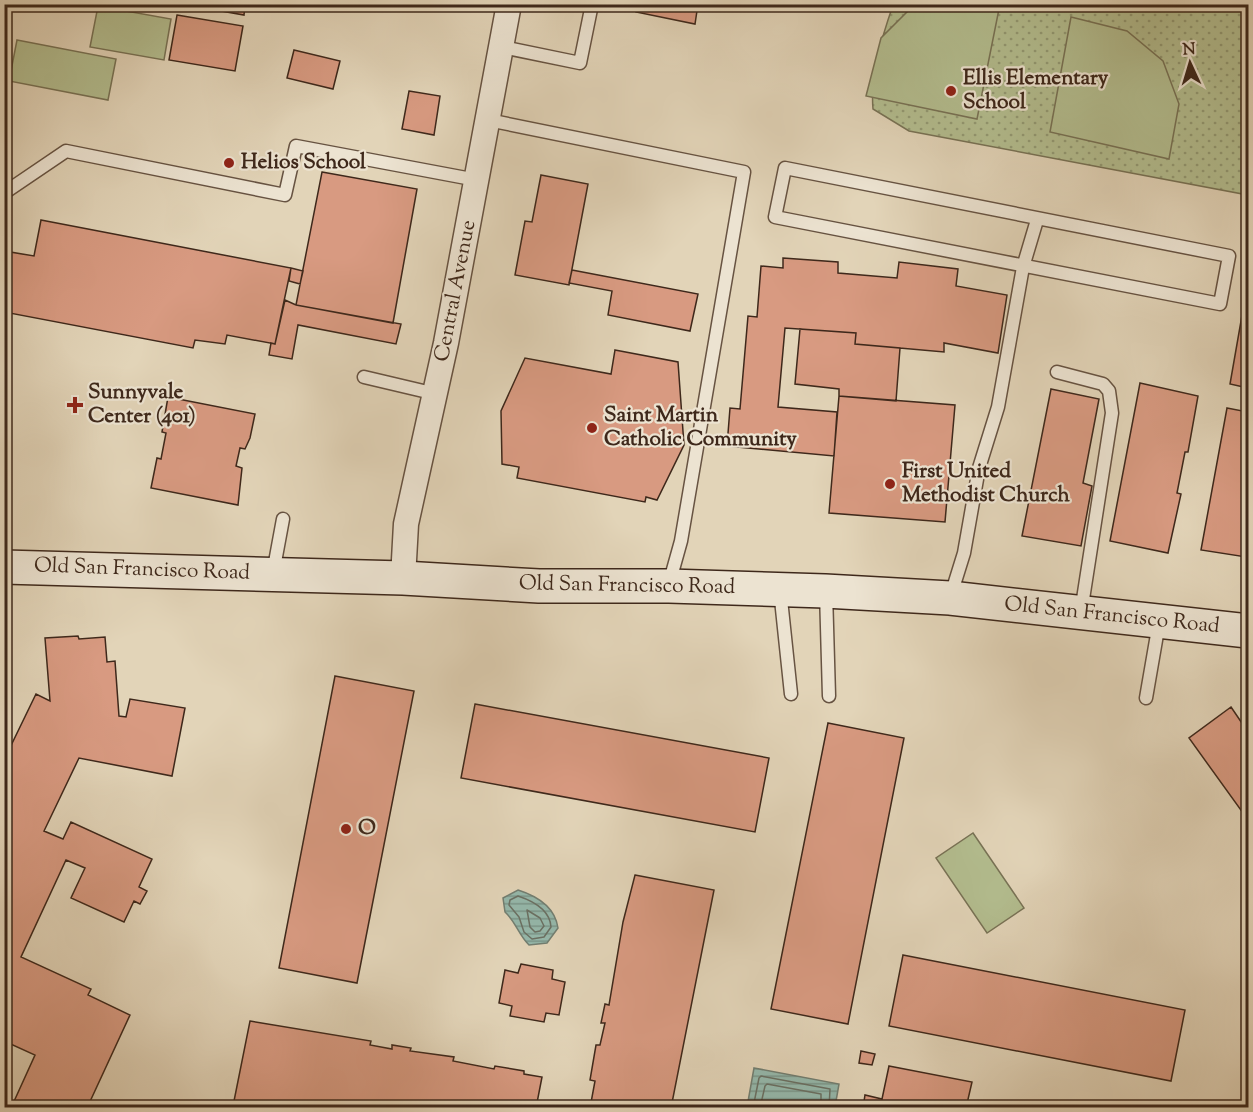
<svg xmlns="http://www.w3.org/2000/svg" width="1253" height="1112" viewBox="0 0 1253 1112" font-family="'Sorts Mill Goudy',serif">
	<defs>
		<pattern id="grass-dots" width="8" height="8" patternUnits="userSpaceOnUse" patternTransform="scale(1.5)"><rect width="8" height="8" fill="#b3bd8f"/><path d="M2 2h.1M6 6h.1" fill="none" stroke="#939a74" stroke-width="1.8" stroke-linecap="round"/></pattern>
		<pattern id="water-rules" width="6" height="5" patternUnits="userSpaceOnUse" patternTransform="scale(1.5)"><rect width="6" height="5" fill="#95b8ab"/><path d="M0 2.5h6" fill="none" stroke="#7b968a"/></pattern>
	</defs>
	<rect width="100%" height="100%" fill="#e2d4b8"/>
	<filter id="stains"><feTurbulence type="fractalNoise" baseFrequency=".00333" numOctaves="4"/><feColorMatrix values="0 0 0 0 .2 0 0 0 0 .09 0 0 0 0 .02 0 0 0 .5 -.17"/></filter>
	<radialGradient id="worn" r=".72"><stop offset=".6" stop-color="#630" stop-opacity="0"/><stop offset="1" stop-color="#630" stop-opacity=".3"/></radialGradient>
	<path fill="url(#grass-dots)" stroke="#787255" stroke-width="1.5" d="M893 5H1248V195L909 131 873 109C870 75 882 37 893 5Z"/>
	<path fill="#b3bd8f" stroke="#787255" stroke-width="1.5" d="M917 5H981L999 9 977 119 866 96 881 38 912 7Z
		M98 6 171 19 164 60 90 47Z
		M1071 17 1127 31 1163 61 1179 104 1169 159 1050 132Z
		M17 40 116 59 108 100 9 81Z
		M973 833 1024 908 987 933 936 858Z"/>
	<path fill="url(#water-rules)" stroke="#727e71" stroke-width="1.5" d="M518 890C537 896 555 907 558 928L547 943 529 945C518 934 516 922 505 912L503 898Z
		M754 1068 839 1084 835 1107H747Z"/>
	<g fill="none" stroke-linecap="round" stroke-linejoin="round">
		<path stroke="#6a7063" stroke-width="1.5" d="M518 896C533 901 550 910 551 927L544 937 532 939 524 932 519 917 509 905 510 900Z
			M527 910 540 918 544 926 540 931 535 932 530 927Z
			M753 1108 759 1078 761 1076 830 1089 829 1108
			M760 1108 765 1086 767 1084 821 1094V1108"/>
	</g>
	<path fill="#d89a81" stroke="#3e281b" stroke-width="1.5" d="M182 4H245L244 15Z
		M638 4H698L695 24 636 12Z
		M177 15 243 26 235 71 169 60Z
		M294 50 340 61 333 89 287 78Z
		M409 91 440 96 434 135 402 129Z
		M322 172 417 189 393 323 296 305Z
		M541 175 588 184 569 285 515 275 525 221 532 222Z
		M41 220 291 268 275 344 227 335 225 344 195 340 193 348 4 312V251L34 256Z
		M783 258 838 262V273L897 278 899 262 958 269 956 286 1007 295 998 353 944 343V352L855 344 856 333 785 328 778 407 837 412 834 456 727 446 730 408 740 409 748 316 757 317 761 266 783 268Z
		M291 268 303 271 300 284 289 281Z
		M572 270 698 294 690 331 608 315 612 291 569 283Z
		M1248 281V388L1230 384Z
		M285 300 296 305 401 324 396 344 298 325 292 359 269 355 271 343 275 344Z
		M800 329 856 333 855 344 900 348 896 401 839 396V389L795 384Z
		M615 350 678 362 684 445 657 500 646 497 645 502 517 478 519 467 502 464 501 411 525 358 611 374Z
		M1140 383 1198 396 1188 452H1185L1177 493 1181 494 1168 553 1110 541Z
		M1051 389 1099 399 1083 483 1092 486 1081 546 1022 536Z
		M839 396 955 405 945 522 829 513Z
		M168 397 255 414 250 438 245 449 240 448 236 466 242 468 238 505 151 488 157 458 161 459 166 433 162 432Z
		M1227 408 1248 412V541L1246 557 1201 550Z
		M78 636 79 639 105 637 107 662 115 661 119 716 126 717 130 699 185 708 172 776 79 758 44 831 63 839 71 822 152 859 139 887 147 891 140 904 134 901 124 922 71 898 85 868 66 860 21 957 91 989 88 995 130 1015 87 1108H11L35 1055 4 1041V760L36 694 50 701 45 638Z
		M335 676 414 691 357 983 279 968Z
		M475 704 769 758 755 832 461 778Z
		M1231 707 1248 732V809L1243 813 1189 738Z
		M828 723 904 738 848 1024 771 1009Z
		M635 875 714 890 671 1108H590L595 1081 590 1080 596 1045H600L605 1023H601L605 1004 609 1005 623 922Z
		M903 955 1185 1010 1171 1081 889 1026Z
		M521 964 553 970 552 979 565 982 559 1015 546 1013 544 1022 510 1016 512 1006 499 1003 505 970 518 973Z
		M250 1021 371 1041 370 1045 392 1049V1045L411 1048 410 1051 454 1057 453 1061 494 1069 495 1066 524 1071V1074L542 1077 536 1108H270L234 1101Z
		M861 1051 875 1054 872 1065 859 1063Z
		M889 1066 972 1082 966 1108H863L865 1095 882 1099Z"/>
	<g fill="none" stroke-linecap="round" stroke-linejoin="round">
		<defs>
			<path id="service" d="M502 47 580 63 592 4
				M488 120 744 172 681 541 669 584
				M785 168 1229 256 1220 304 775 217Z
				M4 193 66 151 285 195 296 146 477 180
				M1057 372 1103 384 1109 391 1112 413 1081 612
				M364 377 436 394
				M273 573 283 519
				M780 590 791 694
				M826 592 829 696
				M950 598 964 553 979 468 998 407 1023 267 1037 220
				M1146 698 1159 623"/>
			<path id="minor" d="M403 578 406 524 446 343 509 4"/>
			<path id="secondary" d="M4 567 403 578 539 586H669L825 591 950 598 1248 631"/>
		</defs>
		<use href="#service" stroke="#675342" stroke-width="15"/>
		<use href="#minor" stroke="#675342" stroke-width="27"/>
		<use href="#secondary" stroke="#3e281b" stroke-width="36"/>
		<use href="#service" stroke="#ece3d1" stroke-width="12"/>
		<use href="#minor" stroke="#ece3d1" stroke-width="24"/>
		<use href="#secondary" stroke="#ece3d1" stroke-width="33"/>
	</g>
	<g fill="#8f2418" stroke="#ece3d1" stroke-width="2">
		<circle cx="951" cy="91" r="6"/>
		<circle cx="229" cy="163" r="6"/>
		<path d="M72 396h6v6h6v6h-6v6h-6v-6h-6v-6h6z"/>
		<circle cx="592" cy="428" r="6"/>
		<circle cx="890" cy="484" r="6"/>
		<circle cx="346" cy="829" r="6"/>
	</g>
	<g text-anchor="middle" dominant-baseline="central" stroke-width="4.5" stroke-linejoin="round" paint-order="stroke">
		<g font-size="21" font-weight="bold" fill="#3e281b" stroke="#ece3d1" text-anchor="start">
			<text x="963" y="79">Ellis Elementary<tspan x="963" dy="24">School</tspan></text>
			<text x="241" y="163">Helios School</text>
			<text x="88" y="393">Sunnyvale<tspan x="88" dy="24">Center (401)</tspan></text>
			<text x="604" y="416">Saint Martin<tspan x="604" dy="24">Catholic Community</tspan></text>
			<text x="902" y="472">First United<tspan x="902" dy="24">Methodist Church</tspan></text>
			<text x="358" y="829">O</text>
		</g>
		<g font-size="21" fill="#3e281b" stroke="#ece3d1">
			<text transform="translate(456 291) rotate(-79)">Central Avenue</text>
			<text transform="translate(142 570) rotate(2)">Old San Francisco Road</text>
			<text transform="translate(627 586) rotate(1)">Old San Francisco Road</text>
			<text transform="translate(1112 616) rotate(6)">Old San Francisco Road</text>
		</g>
	</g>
	<rect width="1253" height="1112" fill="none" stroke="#e2d4b8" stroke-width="24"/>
	<rect x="6" y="6" width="1241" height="1100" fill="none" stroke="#3e281b" stroke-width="3"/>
	<rect x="12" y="12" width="1229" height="1088" fill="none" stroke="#3e281b" stroke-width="1.5"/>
	<g transform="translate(1190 63) rotate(356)" stroke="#ece3d1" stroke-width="4.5" paint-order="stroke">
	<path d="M0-4.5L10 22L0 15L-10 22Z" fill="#3e281b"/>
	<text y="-9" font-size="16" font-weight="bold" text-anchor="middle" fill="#3e281b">N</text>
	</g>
	<rect width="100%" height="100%" filter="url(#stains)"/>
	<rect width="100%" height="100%" fill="url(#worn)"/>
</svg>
